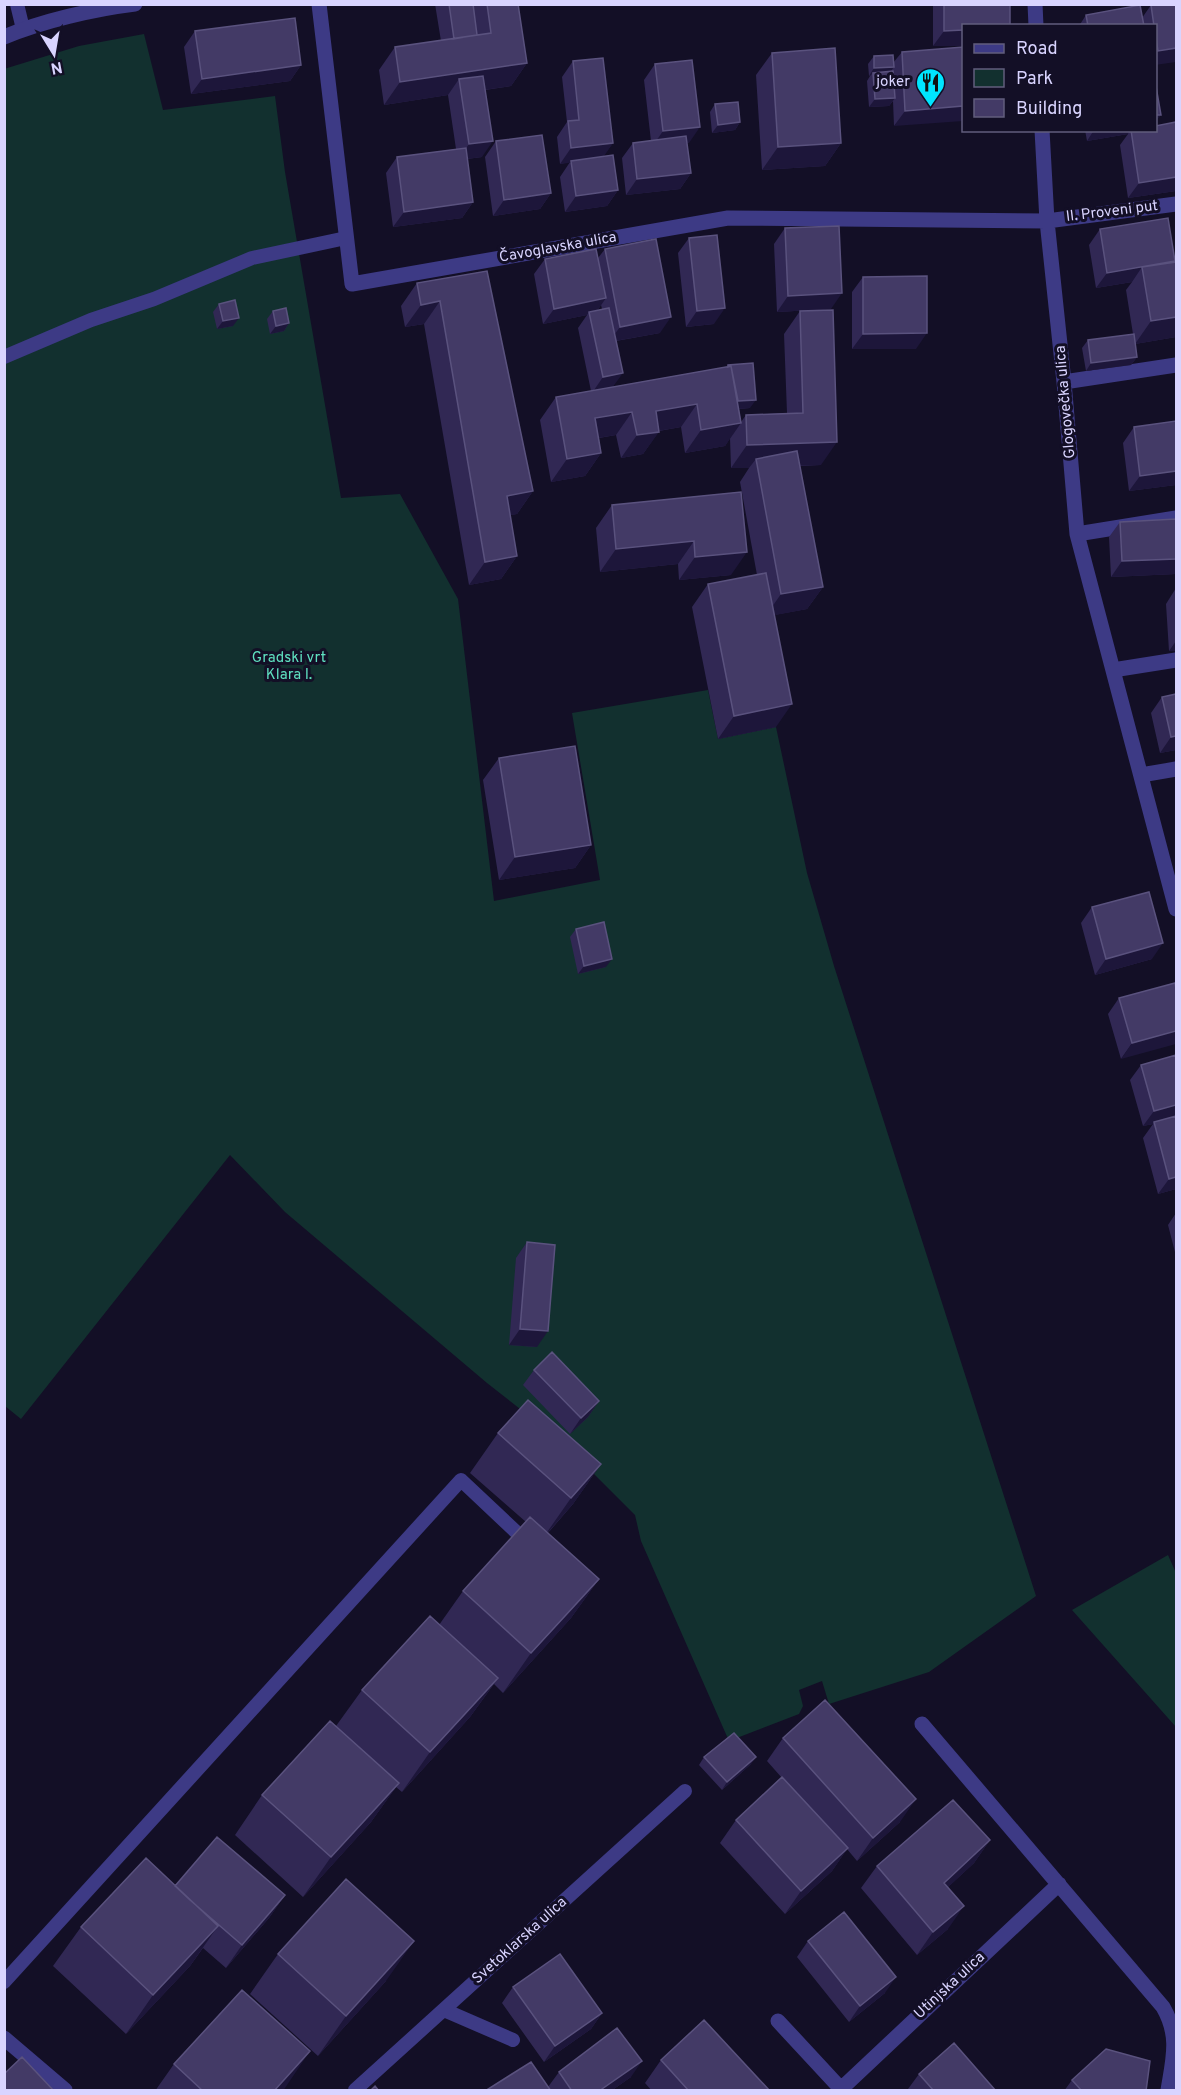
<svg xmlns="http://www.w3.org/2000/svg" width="1181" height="2095" viewBox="0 0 1181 2095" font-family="Overpass,sans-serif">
	<rect width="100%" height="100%" fill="#130f26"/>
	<path fill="#12302f" d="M144 34 163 110 275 96 285 172 341 498 400 494 458 599 494 901 600 880 572 713 708 690 718 739 776 727 807 873 834 966 1036 1596 929 1672 829 1704 822 1681 799 1690 803 1706 799 1714 729 1741 641 1541 635 1515 561 1441 487 1383 285 1212 230 1155 21 1419 5 1406 4 69 79 46Z
		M1168 1555 1176 1573V1727L1072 1610Z"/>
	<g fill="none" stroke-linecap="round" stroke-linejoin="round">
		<path stroke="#3d3a85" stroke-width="14" d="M17 4 23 29
			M4 357 91 320 154 299 252 258 346 238
			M4 1982 461 1480 530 1545
			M444 2010 513 2040
			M355 2090 685 1791"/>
		<path stroke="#3d3a85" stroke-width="15" d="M319 4 352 284 728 218 1047 221 1176 204
			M1035 4 1036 26
			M4 37C42 21 94 9 135 4
			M1042 130 1047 221 1064 382 1077 534 1176 909
			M1064 382 1176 365
			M1077 534 1176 518
			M1113 670 1176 660
			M1141 775 1176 769
			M922 1724 1163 2007C1180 2036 1173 2059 1168 2090
			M778 2021 842 2090
			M841 2089 1059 1884"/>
		<path stroke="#3d3a85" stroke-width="15" d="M4 2038 65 2090"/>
	</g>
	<path fill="#312854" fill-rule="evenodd" d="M435 4H518L527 63 511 86 485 90 482 157 467 159 473 202 462 218 393 227 386 173 397 157 456 149 448 95 384 105 379 70 395 47 441 41Z
		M933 4H1010L933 46Z
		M1176 4 1155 65V26H1079L1086 15 1142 18 1151 5Z
		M195 31 301 65 290 81 191 94 184 47Z
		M963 47 894 126 893 101 889 106 869 107 867 81 870 76H869L868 64 874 56 893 63 902 52Z
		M772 53 841 143 825 166 762 170 756 75Z
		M573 61 613 143 603 156 618 190 607 206 565 212 560 177 570 162 560 164 557 137 567 122 562 77Z
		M655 64 689 143H687L691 173 680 189 626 195 622 158 633 143 651 141 644 80Z
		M715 104 740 122 735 130 712 133 710 112Z
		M1176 122V191L1128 198 1120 145 1128 134 1087 141 1085 130H1155Z
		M496 141 551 193 540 209 493 216 485 157Z
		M785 228 831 309 777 312 774 244Z
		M1100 229 1174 262H1176V337L1135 344 1137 357 1131 365 1086 371 1082 348 1088 340 1133 334 1126 290 1132 282 1096 288 1089 245Z
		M689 238 714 324 686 327 678 253Z
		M605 249 660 333 616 341 613 387 726 367 728 365 750 408 739 409 741 422 746 415 787 413 784 334 800 311 821 465 800 466 823 587 807 609 774 615 776 727 718 739 692 607 708 584 757 575 740 482 749 468H731L730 438 725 446 685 453 681 427 659 431 643 454 621 458 616 435 599 438 601 453 585 476 551 482 540 420 556 397 591 391 578 328 587 315 543 324 534 274 545 259 598 258ZM601 305 602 309 597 311Z
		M487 271 533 491 517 514 510 515 517 556 501 579 469 585 424 324 405 327 401 306 417 283Z
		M863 277 916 349H852V292Z
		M219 304 233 326 217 329 213 312Z
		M273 311 289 323 284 331 270 334 267 319Z
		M1176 421V485L1129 491 1123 443 1134 427Z
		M741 492 731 575 679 580 678 564 600 572 596 528 612 505Z
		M1176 519V574L1111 577 1109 537 1120 522Z
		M1176 588V651H1169L1166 604Z
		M1162 697 1176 750 1160 753 1151 713Z
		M499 758 591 845 575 868 499 880 483 780Z
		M1092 907 1152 959 1095 975 1081 923Z
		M576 929 606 967 578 974 570 937Z
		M1175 983 1121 1059 1108 1014 1119 998Z
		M1176 1055V1189L1158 1194 1143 1138 1153 1124 1143 1126 1130 1080 1141 1065Z
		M1176 1213V1256L1168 1225Z
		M527 1242 537 1347 509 1345 516 1258Z
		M534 1370 599 1401 588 1417 570 1434 523 1385Z
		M498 1433 601 1464 573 1504 548 1533 599 1579 571 1618 503 1693 494 1684 470 1717 402 1792 396 1787 371 1822 303 1897 235 1835 262 1795 336 1726 362 1690 439 1625 463 1591 526 1522 470 1473Z
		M783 1738 900 1822 857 1861 847 1849 832 1871 785 1914 720 1843 736 1820 782 1778 767 1761Z
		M704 1757H756L750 1765 722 1790 699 1765Z
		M990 1840 974 1863 948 1887V1929L917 1955 861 1888 877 1866Z
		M175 1886 285 1895 269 1918 226 1968 203 1948 190 1966 126 2034 53 1966 81 1927Z
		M808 1941 885 1993 849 2022 797 1957Z
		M278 1954 386 1981 318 2056 250 1994Z
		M513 1987 602 2013 591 2029 544 2062 502 2003Z
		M661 2060 770 2091H652L645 2083Z
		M174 2064 283 2091H155Z
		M559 2072 631 2077 611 2091H485L548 2087Z
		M919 2074 996 2091H909L908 2089Z
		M1072 2080 1146 2091H1064Z"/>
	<path fill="#1d163a" d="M963 30V46H933L944 31Z
		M1176 48V62L1155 65V55L1158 51Z
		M527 63 511 86 461 93 459 79 448 95 384 105 400 82Z
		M301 65 290 81 191 94 202 79Z
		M894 67 888 75 873 73 870 76H869L874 68Z
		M895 98 889 106 869 107 875 99Z
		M963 106V121L894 126 905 111Z
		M1155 115H1161L1155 122Z
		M740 122 735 130 712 133 718 125Z
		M700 127 689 143 652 147 663 131Z
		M1094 130H1130L1128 134 1087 141Z
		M493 141 482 157 458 160 469 144Z
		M613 143 602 159 560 164 571 148Z
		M841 143 825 166 762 170 778 147Z
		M691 173 680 189 626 195 637 179Z
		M1176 177V191L1128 198 1139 183Z
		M618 190 607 206 565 212 576 196Z
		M551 193 540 209 493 216 504 200Z
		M473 202 462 218 393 227 404 212Z
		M1175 261 1142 267 1132 282 1096 288 1107 273Z
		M842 293 831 309 777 312 788 296Z
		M606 298 595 314 589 312 587 315 543 324 554 309Z
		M440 301 424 324 405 327 421 305Z
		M725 308 714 324 686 327 697 311Z
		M671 317 660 333 609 342 620 327Z
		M1176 317V337L1135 344 1151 321Z
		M239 318 233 326 217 329 223 321Z
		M289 323 284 331 270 334 276 326Z
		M927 333 916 349H852L863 334Z
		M1137 357 1131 365 1086 371 1091 363Z
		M623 373 612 388 592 393 603 377Z
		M756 400 750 408 725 410 731 402Z
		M697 404 681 427 640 434 656 411Z
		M632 412 616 435 579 441 595 418Z
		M741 423 725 446 685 453 701 430Z
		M659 432 643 454 621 458 637 435Z
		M837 442 821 465 757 467 756 459 749 468H731L747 445Z
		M601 453 585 476 551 482 567 459Z
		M1176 471V485L1129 491 1140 476Z
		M533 491 517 514 491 518 507 496Z
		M694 541 678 564 600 572 616 549Z
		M747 552 731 575 679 580 695 557Z
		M517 556 501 579 469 585 485 562Z
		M1176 559V574L1111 577 1122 561Z
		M823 587 807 609 765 617 781 594Z
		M1176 641V651H1169Z
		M792 704 776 727 718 739 734 716Z
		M1176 736V750L1160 753 1171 737Z
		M591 845 575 868 499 880 515 857Z
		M1163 943 1152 959 1095 975 1106 959Z
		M612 959 606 967 578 974 584 966Z
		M1176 1031V1044L1121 1059 1132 1043Z
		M1176 1105V1117L1154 1122 1153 1124 1143 1126 1154 1111Z
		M1176 1177V1189L1158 1194 1169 1179Z
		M520 1329 548 1331 537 1347 509 1345Z
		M599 1401 588 1417 570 1434 581 1418Z
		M601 1464 573 1504 543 1538 571 1498Z
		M599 1579 571 1618 503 1693 531 1653Z
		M498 1678 470 1717 402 1792 430 1752Z
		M756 1757 750 1765 722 1790 727 1782Z
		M399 1783 371 1822 303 1897 331 1857Z
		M916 1799 900 1822 857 1861 873 1838Z
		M990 1840 974 1863 928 1906 944 1883Z
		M848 1848 832 1871 785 1914 801 1891Z
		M285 1895 269 1918 226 1968 242 1945Z
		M964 1906 948 1929 917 1955 933 1932Z
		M218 1926 190 1966 126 2034 153 1995Z
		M414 1941 386 1981 318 2056 346 2016Z
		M896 1977 885 1993 849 2022 860 2006Z
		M602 2013 591 2029 544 2062 555 2046Z
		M310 2051 283 2091H274Z
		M642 2061 631 2077 611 2091H599Z"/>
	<path fill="#433a66" stroke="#5a527e" stroke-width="1.5" d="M449 4H473L477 35 454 39Z
		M487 4H518L527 63 400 82 395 47 491 33Z
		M944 4H1010V26H963V30L944 31Z
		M1157 4H1176V48L1158 51 1155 32V26H1154L1151 5Z
		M1140 5 1144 26H1088L1086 15Z
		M295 18 301 65 202 79 195 31Z
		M963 47V106L905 111 902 52Z
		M835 48 841 143 778 147 772 53Z
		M893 55 894 67 874 68V56Z
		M603 58 613 143 571 148 568 121 579 120 573 61Z
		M692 60 700 127 663 131 655 64Z
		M893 71 895 98 875 99 873 73Z
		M483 76 493 141 469 144 459 79Z
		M1155 81 1161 115H1155Z
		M738 102 740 122 718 125 715 104Z
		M1176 122V177L1139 183 1131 130H1155V126Z
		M542 135 551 193 504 200 496 141Z
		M686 136 691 173 637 179 633 143Z
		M466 148 473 202 404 212 397 157Z
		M613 155 618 190 576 196 571 161Z
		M1168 218 1175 261 1107 273 1100 229Z
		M839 226 842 293 788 296 785 228Z
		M717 235 725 308 697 311 689 238Z
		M656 239 671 317 620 327 605 249Z
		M596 249 606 298 554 309 545 259Z
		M1176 262V317L1151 321 1142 267Z
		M487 271 533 491 507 496 517 556 485 562 440 301 421 305 417 283Z
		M927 276V333L863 334V277Z
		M235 300 239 318 223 321 219 304Z
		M286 308 289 323 276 326 273 311Z
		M609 308 623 373 603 377 589 312Z
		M833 310 837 442 747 445 746 415 803 413 800 311Z
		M1134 334 1137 357 1091 363 1088 340Z
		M753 363 756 400 738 401 731 366 728 367V365Z
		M731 366 741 423 701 430 697 404 656 411 659 432 637 435 632 412 595 418 601 453 567 459 556 397Z
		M1176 421V471L1140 476 1134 427Z
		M797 451 823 587 781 594 756 459Z
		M741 492 747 552 695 557 694 541 616 549 612 505Z
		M1176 519V559L1122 561 1120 522Z
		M766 573 792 704 734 716 708 584Z
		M1176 694V736L1171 737 1162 697Z
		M575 746 591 845 515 857 499 758Z
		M1149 892 1163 943 1106 959 1092 907Z
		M604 922 612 959 584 966 576 929Z
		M1175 983 1176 989V1031L1132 1043 1119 998Z
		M1176 1055V1105L1154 1111 1141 1065Z
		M1176 1116V1177L1169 1179 1154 1122Z
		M527 1242 555 1245 548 1331 520 1329Z
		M552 1352 599 1401 581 1418 534 1370Z
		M528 1400 601 1464 571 1498 498 1433Z
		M530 1517 599 1579 531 1653 463 1591Z
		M430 1616 498 1678 430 1752 362 1690Z
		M825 1700 916 1799 873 1838 783 1738Z
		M330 1721 399 1783 331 1857 262 1795Z
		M734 1733 756 1757 727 1782 704 1757Z
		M782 1777 848 1848 801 1891 736 1820Z
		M953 1800 990 1840 944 1883 964 1906 933 1932 877 1866Z
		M217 1837 285 1895 242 1945 190 1900 175 1886Z
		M146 1858 218 1926 153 1995 81 1927Z
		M346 1879 414 1941 346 2016 278 1954Z
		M844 1912 896 1977 860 2006 808 1941Z
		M560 1954 602 2013 555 2046 513 1987Z
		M242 1990 310 2051 274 2091H203L174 2064Z
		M704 2020 770 2091H689L661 2060Z
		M617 2028 642 2061 599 2091H572L559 2072Z
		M954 2043 996 2091H934L919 2074Z
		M1106 2049 1150 2061 1146 2091H1082L1072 2080Z
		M22 2057 54 2091H4V2074Z
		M531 2062 551 2091H485Z
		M375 2086 379 2091H370Z"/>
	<defs>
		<symbol id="restaurant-pin" viewBox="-11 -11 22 30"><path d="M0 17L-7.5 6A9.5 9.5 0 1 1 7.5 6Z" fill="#00e5ff" stroke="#130f26"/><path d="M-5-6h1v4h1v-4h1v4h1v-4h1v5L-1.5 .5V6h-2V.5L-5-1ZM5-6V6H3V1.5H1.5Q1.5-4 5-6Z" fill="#111"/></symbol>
	</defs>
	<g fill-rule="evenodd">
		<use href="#restaurant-pin" x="914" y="66" width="33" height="45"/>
	</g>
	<g text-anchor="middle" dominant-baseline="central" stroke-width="6" stroke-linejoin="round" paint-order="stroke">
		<g font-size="15" fill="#d9d4ff" stroke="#130f26" text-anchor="end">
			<text x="910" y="82">joker</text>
		</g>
		<g font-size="15" fill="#d9d4ff" stroke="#130f26">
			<text transform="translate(1112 212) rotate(-7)">II. Proveni put</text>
			<text transform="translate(558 248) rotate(-10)">Čavoglavska ulica</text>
			<text transform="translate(1066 402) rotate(-95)">Glogovečka ulica</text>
			<text transform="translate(520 1941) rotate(-42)">Svetoklarska ulica</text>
			<text transform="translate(950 1986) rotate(-43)">Utinjska ulica</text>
		</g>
		<g font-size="15" fill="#5fe0c0" stroke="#130f26">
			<text x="289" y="658">Gradski vrt<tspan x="289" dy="17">Klara I.</tspan></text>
		</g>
	</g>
	<rect width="1181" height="2095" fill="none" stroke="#d9d4ff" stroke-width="12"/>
	<rect x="962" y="24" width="195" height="108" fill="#130f26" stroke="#625e7d" stroke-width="1.5"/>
	<rect x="974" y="44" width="30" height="9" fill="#3d3a85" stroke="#625e7d" stroke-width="1.5"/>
	<text x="1016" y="54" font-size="18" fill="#d9d4ff">Road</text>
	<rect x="974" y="69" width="30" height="18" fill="#12302f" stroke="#625e7d" stroke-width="1.5"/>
	<text x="1016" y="84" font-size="18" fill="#d9d4ff">Park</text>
	<rect x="974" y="99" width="30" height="18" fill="#433a66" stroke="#625e7d" stroke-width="1.5"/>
	<text x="1016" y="114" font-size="18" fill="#d9d4ff">Building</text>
	<g transform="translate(54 54) rotate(169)" stroke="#130f26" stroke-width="4.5" paint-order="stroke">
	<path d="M0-4.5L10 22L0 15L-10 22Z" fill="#d9d4ff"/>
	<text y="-9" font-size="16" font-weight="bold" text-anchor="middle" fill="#d9d4ff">N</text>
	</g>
</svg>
